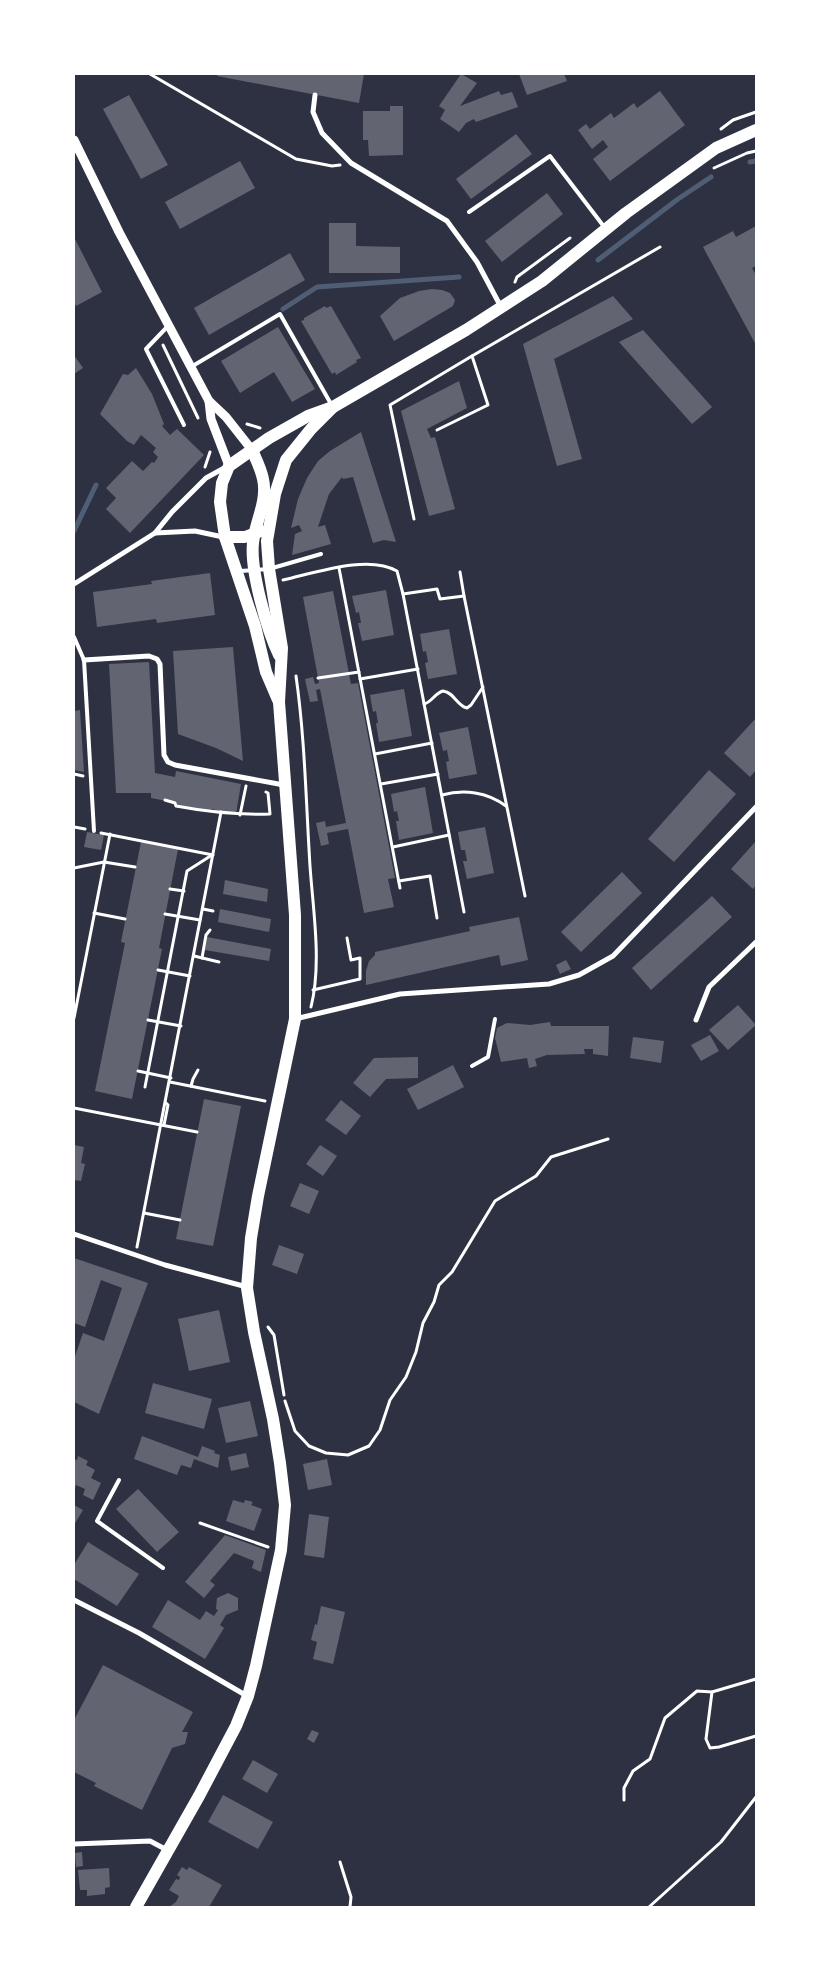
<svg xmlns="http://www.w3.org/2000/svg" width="830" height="1981" font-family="'Open Sans',sans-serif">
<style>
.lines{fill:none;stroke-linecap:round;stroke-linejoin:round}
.stream{stroke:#4f5d75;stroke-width:5}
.building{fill:#626471}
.path{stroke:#fff;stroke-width:3}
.service{stroke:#fff;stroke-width:4}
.minor{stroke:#fff;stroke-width:5}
.tertiary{stroke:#fff;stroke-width:9}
.primary{stroke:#fff;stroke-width:12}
</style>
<rect width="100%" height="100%" fill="#2d3142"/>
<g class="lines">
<g class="stream">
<path d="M750,162L756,161"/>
<path d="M598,260L678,199L711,177"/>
<path d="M283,309L317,287L459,277"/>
<path d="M74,531L96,485"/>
</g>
</g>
<g class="building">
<path d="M218,74H364L359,103L217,76Z"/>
<path d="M461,74L477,83L460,106L499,91L501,95L512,92L518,107L476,122L474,119L466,123L459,132L440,119L445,110L439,106Z"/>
<path d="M519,74H564L567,81L527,95Z"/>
<path d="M660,91L685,125L610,181L593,159L608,147L603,140L592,149L578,130L586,124L590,129L611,113L614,118L634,103L637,108Z"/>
<path d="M129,95L168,165L141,179L103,109Z"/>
<path d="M390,106H403V155L369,156L368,140H363V111H390Z"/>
<path d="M516,134L532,154L471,199L456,179Z"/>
<path d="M240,161L255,188L180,229L165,202Z"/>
<path d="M547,193L563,214L502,262L485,241Z"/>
<path d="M329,223H356V246L400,247V273H329Z"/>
<path d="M756,226V266L752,268L756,275V345L703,247L733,231L736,237Z"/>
<path d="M74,237L102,292L76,306L74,302Z"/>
<path d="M290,253L305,280L209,335L194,308Z"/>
<path d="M432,289L442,290L450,293L455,300L453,306L394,341L380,316L400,298L419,291Z"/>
<path d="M613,296L633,319L554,359L582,459L557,466L523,344Z"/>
<path d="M325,306L326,308L331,306L361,358L356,360L357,362L336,375L335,372L332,374L301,321L304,320V318Z"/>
<path d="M278,327L315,389L292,402L274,372L240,393L221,361Z"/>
<path d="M643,330L712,407L692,424L619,342Z"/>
<path d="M74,355L83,368L74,374Z"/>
<path d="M136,368L152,394L164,424L162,426L170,435L177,429L204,455L130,533L106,509L116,498L106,488L132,461L143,471L152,462L154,463L158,457L153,452L156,448L141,435L134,445L127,441L100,414L123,374L128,375Z"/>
<path d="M459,381L467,408L427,429L431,438L435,437L455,509L429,516L401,411Z"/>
<path d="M361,432L396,542L384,540L373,543L353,477L343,479L342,477L329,494L318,527L325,525L331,544L292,555L295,534L302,531L299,525L291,528L298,499L307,478L318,461L330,451Z"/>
<path d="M210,573L215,615L157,623L156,619L97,627L93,592L152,584L151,581Z"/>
<path d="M386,590L394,635L362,641L358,623H361L359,612L356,613L352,596Z"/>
<path d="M333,591L351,684L358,683L395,878L388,879L394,907L364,913L348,829L327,833L329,844L321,846L316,823L325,821L326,827L346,823L320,689L316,690L318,701L310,702L305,679L313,677L315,684L319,683L303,597Z"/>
<path d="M449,629L457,674L428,679L425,663L428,662L426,651L423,652L420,634Z"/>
<path d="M233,647L237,693L243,761L216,748L178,734L173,651Z"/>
<path d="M149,662L155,773L175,777L176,771L241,784L236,814L211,809L210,812L176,806L177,803L151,798V793H116L109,664Z"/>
<path d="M404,689L412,736L379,742L376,723H378L376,711L373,712L370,695Z"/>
<path d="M80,710L84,772L74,770V711Z"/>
<path d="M756,718V770L750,777L724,753Z"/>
<path d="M468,727L477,774L449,779L446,762L449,761L447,750L443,751L439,733Z"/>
<path d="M709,770L736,794L674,862L648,839Z"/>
<path d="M425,787L433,833L399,840L396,821H399L397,811L394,812L391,794Z"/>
<path d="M485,827L494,873L467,879L463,861H467L465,850H461L458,832Z"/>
<path d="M87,832L104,835L101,850L84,847Z"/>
<path d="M756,841V885L753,889L731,869Z"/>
<path d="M141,842L178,849L159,948L162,949L132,1099L95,1091L125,943L121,942Z"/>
<path d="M622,872L642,893L581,952L561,932Z"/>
<path d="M225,880L268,889L267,902L223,894Z"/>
<path d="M712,896L732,917L651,990L632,968Z"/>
<path d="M220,909L271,919L269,932L218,922Z"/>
<path d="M519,917L528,960L501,966L499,955L366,985V971L369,961L375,955V952L470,931L469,927Z"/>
<path d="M207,937L271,949L269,961L205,950Z"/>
<path d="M566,960L571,969L560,974L556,965Z"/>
<path d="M738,1005L756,1025L728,1050L709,1030Z"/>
<path d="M550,1022L551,1026H609L608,1056L593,1054V1049H584L585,1054L547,1055L535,1059L537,1066L529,1068L527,1058L501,1062L495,1038L497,1028L507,1023L530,1025Z"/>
<path d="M710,1035L719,1051L701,1061L691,1045Z"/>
<path d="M633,1037L664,1041L661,1063L630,1058Z"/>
<path d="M418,1057V1078L386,1079L370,1097L353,1083L374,1058Z"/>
<path d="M453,1065L464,1087L418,1110L407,1089Z"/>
<path d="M204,1099L241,1106L213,1246L176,1239Z"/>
<path d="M341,1100L361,1116L346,1135L325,1120Z"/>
<path d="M74,1145L84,1147L81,1163L85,1164L81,1181L74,1180Z"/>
<path d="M320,1145L337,1156L323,1176L306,1164Z"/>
<path d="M300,1183L319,1191L309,1214L290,1206Z"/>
<path d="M279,1245L304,1254L297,1274L272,1265Z"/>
<path d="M74,1258L148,1283L99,1414L74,1402V1359L83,1333L104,1341L122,1288L101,1280L85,1327L74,1323Z"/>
<path d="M219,1310L230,1362L189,1371L178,1319Z"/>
<path d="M153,1383L212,1399L204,1429L145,1413Z"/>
<path d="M250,1401L258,1436L226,1443L218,1408Z"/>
<path d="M142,1436L198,1457L202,1446L215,1451L214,1453L220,1455L218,1468L194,1459L191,1468L181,1465L177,1475L134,1459Z"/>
<path d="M246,1453L249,1467L231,1471L228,1457Z"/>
<path d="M78,1456L88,1461L86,1465L95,1470L91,1478L101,1483L93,1500L83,1495L85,1489L76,1485L74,1490V1459L77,1460Z"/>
<path d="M327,1459L332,1485L308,1490L303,1464Z"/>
<path d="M138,1489L179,1532L157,1552L116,1509Z"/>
<path d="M233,1500L244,1503L245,1500L253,1502L251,1505L262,1509L254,1531L226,1521Z"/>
<path d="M74,1505L83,1510L74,1525Z"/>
<path d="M309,1514L329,1517L324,1558L304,1555Z"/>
<path d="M225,1535L266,1550L261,1572L252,1568L254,1561L234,1553L210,1581L215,1585L204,1598L185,1582Z"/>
<path d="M88,1542L139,1574L117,1606L74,1579V1565Z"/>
<path d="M228,1593L238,1598V1610L226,1615L220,1625L224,1628L205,1659L152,1627L168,1600L200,1620L206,1611L214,1616L218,1610L216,1609L217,1598Z"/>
<path d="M321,1606L345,1612L333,1664L313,1659L317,1642L311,1640L315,1624L317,1625Z"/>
<path d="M103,1665L193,1712L182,1732H188L185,1744L172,1748L142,1810L94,1786L96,1783L74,1772V1720Z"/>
<path d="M312,1730L319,1733L314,1743L307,1739Z"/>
<path d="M253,1760L278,1774L267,1793L242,1779Z"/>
<path d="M223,1795L273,1822L258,1849L208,1822Z"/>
<path d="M82,1852L83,1866L76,1867L75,1853Z"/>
<path d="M182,1867L187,1870L189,1867L222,1885L209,1907H169L176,1902L179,1896L169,1890L176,1879L179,1880L180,1877L177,1875Z"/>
<path d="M109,1868L110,1887L105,1888V1894L87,1896V1890H80L78,1870Z"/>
</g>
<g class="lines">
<g class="path">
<path d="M150,74L296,159L332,166L340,165"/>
<path d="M721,129L733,120L756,112"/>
<path d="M714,168L747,153L756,151"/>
<path d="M515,282L517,277L570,238"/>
<path d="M163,345L198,418"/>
<path d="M247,424L260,428"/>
<path d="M437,430L488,405L472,356"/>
<path d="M205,467L210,452"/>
<path d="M414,519L390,405L472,356L660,247"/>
<path d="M339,568L400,888"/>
<path d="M460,572L464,596"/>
<path d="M283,580C315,573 368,554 397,571L403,594L464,912"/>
<path d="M403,594L437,589L440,599L464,596L525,896"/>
<path d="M296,676C305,739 306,803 310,866C313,910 322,963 311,1007"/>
<path d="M318,678L359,672"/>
<path d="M360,679L418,669"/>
<path d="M424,704C432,702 435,693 443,691C455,693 456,705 467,708L471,705L483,687"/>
<path d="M375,754L432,743"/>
<path d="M74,774L83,776"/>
<path d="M381,784L438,774"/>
<path d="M442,795C464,789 487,792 506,806"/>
<path d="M165,800L175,803L176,806C208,812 238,815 270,814L268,793L266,792"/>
<path d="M240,815L246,786"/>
<path d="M74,827L85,829"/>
<path d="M101,833L213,855"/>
<path d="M393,847L449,835"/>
<path d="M104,862L135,867"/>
<path d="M74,868L104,862"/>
<path d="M399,881L430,876L437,918"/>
<path d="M170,889L184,891"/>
<path d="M203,909L213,911"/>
<path d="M94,913L125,919"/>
<path d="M165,914L200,920"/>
<path d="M194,956L219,962"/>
<path d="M202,958L206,935L210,930"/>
<path d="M158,970L190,976"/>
<path d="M313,990L360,979V958L351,960L347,938"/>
<path d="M74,1018L110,834"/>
<path d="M148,1020L181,1026"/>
<path d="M138,1071L171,1078"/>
<path d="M170,1082L265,1101"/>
<path d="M191,1086L193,1079L198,1070"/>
<path d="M145,1087L187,871L212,855"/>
<path d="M74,1108L197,1132"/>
<path d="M164,1125L168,1105L166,1103"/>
<path d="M144,1213L180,1220"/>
<path d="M137,1247L221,812"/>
<path d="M268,1327L274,1335L284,1395"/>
<path d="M285,1401L295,1431L309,1446L326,1453L348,1455L369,1446L380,1430L390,1400L406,1377L416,1352L423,1323L434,1302L439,1285L452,1272L495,1201L536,1176L551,1157L608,1139"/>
<path d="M200,1523L268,1547"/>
<path d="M712,1692L706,1739L710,1748L719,1747L756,1736"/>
<path d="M624,1800V1788L633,1771L650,1759L665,1718L697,1691L712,1692L756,1679"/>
<path d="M340,1862L351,1897L350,1907"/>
<path d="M649,1907L721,1842L756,1797"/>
</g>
<g class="service">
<path d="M469,212L550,156L605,228"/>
<path d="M168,326L146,349L184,425"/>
<path d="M191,367L280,314L331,404"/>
<path d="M240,571L269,569L321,554"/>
<path d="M74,637L84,660L94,831"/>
<path d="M472,1066L488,1057L495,1019"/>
<path d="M119,1480L97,1521L163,1568"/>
</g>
<g class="minor">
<path d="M315,95L313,112L322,133L351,163L447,221L477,262L501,307"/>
<path d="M155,533L195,531L223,537"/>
<path d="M74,584L155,533L172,512L206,478L226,467"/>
<path d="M84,660L149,656L157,659L160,664L164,755L168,762L175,765L284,785"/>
<path d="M295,1019L400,994L549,984L579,975L613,956L756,807"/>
<path d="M696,1020L709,987L756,942"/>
<path d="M74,1234L165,1265L247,1287"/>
<path d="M74,1600L139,1633L247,1696"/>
<path d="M74,1844L150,1841L167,1850"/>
</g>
<g class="tertiary">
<path d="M74,140L119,232L209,401L226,417L252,450"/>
<path d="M209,401L211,419L229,466"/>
</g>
<g class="primary">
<path d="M252,450C256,459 261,469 263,479C268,501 255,522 253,543C250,570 267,630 279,655"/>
<path d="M225,537H245L261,531"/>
<path d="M278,700L266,672L255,626L225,537L220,502L222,483L229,466L269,438L308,416L333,407L466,330L542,281L626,213L716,148L756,130"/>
<path d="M136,1907L199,1796L236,1726L248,1696L256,1666L281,1550L285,1505L280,1463L273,1419L254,1332L247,1288L251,1238L258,1196L295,1019V915L279,702L282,648L269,569L267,541L275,494L286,460L311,429L333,407"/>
</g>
</g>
<rect width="830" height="1981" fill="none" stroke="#ffffff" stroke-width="150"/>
</svg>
